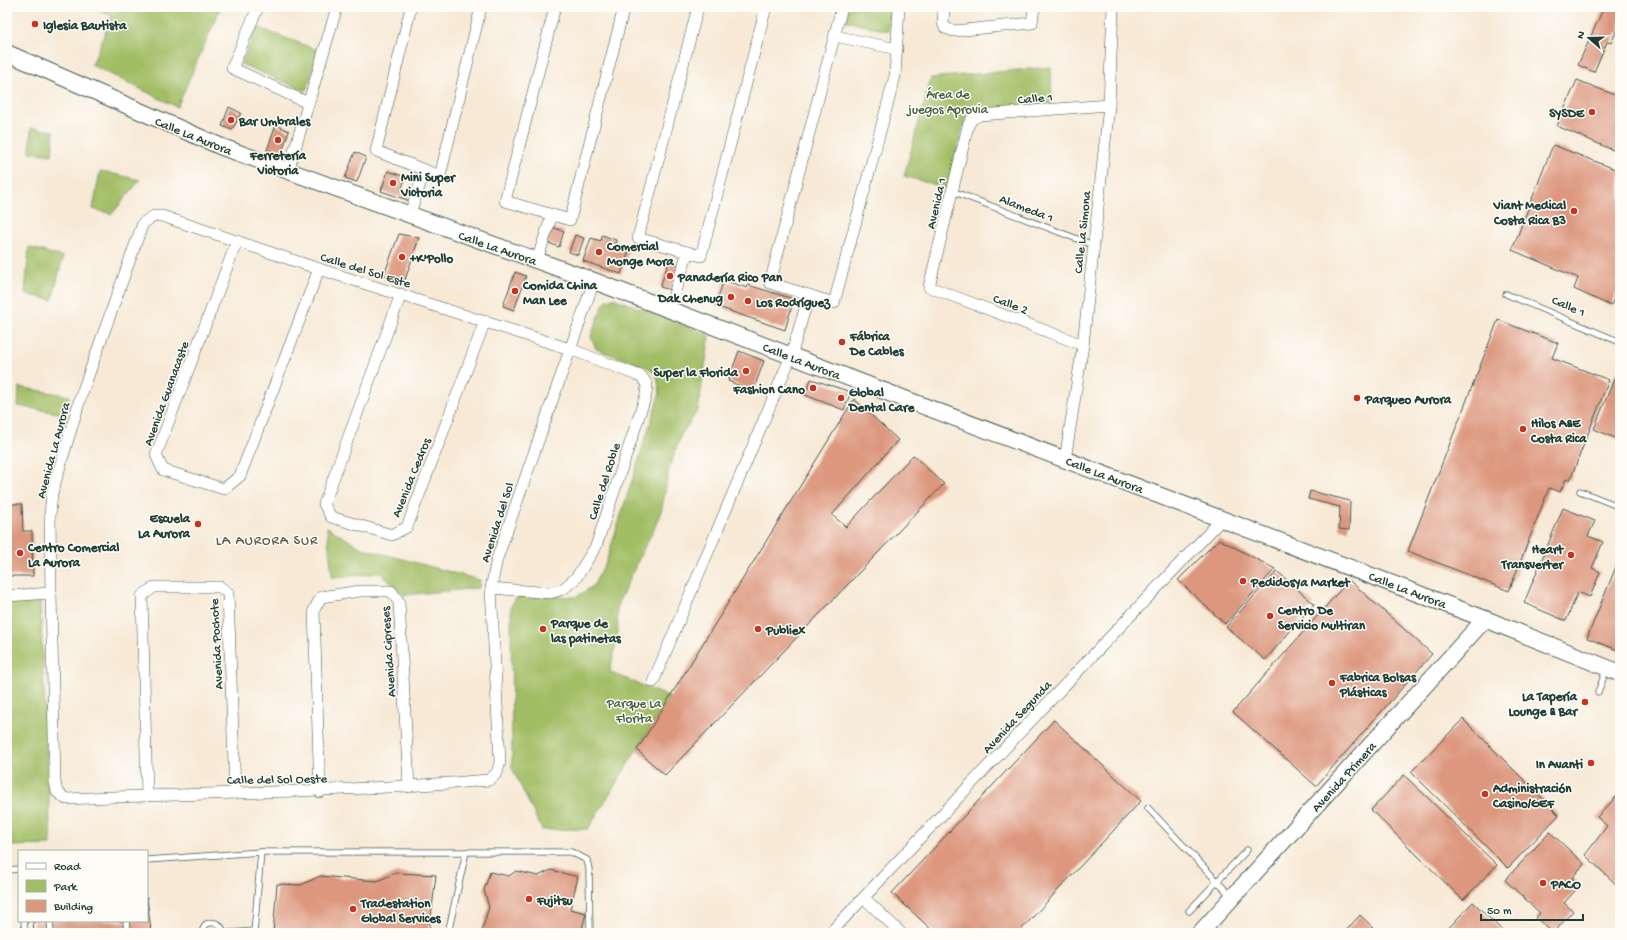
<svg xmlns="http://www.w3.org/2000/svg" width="1627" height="940" font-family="'Gochi Hand',sans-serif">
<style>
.green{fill:#a2be65;stroke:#607e4c}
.building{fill:#dd977e}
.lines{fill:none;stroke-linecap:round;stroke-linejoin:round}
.lane-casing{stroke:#3f574c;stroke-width:7}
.street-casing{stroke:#3f574c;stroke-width:12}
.secondary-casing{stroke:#3f574c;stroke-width:18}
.lane{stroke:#fff;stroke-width:5.5}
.street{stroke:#fff;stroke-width:11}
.secondary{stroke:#fff;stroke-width:16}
.poi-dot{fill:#c8321e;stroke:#fdfcf7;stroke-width:1.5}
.labels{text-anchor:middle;stroke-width:3;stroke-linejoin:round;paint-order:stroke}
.poi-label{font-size:13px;font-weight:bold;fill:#1f3d34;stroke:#fdfcf7;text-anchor:start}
.park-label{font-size:13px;fill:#405d40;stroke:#fdfcf7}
.street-label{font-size:13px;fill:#1f3d34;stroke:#fdfcf7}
.neighbourhood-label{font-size:14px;letter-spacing:1px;fill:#625c4e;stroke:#fdfcf7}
</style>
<rect width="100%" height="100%" fill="#fdfcf7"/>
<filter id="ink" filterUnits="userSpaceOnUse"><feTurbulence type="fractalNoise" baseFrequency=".025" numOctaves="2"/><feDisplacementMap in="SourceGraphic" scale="8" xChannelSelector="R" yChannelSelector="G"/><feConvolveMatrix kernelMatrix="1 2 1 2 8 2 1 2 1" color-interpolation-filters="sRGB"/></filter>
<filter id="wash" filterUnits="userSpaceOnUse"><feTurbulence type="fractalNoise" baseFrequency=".012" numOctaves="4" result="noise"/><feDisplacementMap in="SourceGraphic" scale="16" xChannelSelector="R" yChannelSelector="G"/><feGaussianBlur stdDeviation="0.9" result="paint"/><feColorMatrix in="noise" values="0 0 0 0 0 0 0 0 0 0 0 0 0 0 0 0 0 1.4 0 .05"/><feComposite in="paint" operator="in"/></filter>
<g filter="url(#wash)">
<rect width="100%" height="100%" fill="#f7e9d6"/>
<g class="green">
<path d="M91,7H221L177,107L92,65L112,16Z"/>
<path d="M849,7H891L888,31L846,21Z"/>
<path d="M257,27L320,51L306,91L241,64Z"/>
<path d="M1051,67L1052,103L981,110L970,111L966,115L947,188L904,176L931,78Z"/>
<path d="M31,128L54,131L52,155L30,152Z"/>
<path d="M100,171L140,180L112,214L93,209Z"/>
<path d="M29,247L63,257L52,300L25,294Z"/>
<path d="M613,298L710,335L698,410L681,435L669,469L662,508L655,527L644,548L617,606L618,632L610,672L669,697L588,829L542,830L512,768L511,607L514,600L522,596L576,597L593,586L606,562L660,393L657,376L649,368L596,349L591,336L603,305L607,300Z"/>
<path d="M19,387L70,396L64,414L18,406Z"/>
<path d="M327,527L362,548L480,580L479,588L404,595L380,573L332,578Z"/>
<path d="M40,601L51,845L7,846V603Z"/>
</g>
<g id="blocks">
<g class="building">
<path d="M1604,7H1620V34L1616,32L1611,43L1607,42L1594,72L1578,65Z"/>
<path d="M1577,80L1620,97V153L1557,126Z"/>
<path d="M229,107L241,113L232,130L222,126Z"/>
<path d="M276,125L289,131L281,155L267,150Z"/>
<path d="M1553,145L1620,171V285L1611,306L1574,289L1578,278L1512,250Z"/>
<path d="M355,152L366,157L357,182L345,178Z"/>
<path d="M388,171L406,177L401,190L413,194L410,201L381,191Z"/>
<path d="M550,227L564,231L559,247L546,242Z"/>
<path d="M399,234L419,238L405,280L384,275Z"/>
<path d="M575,235L584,238L578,255L569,252Z"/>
<path d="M602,235L616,240L615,244L630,248L621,274L583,261L591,238L601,241Z"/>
<path d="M669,261L680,265L671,290L660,287Z"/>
<path d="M515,272L526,276L514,310L503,306Z"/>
<path d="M724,280L747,288L748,285L794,299L785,330L715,306Z"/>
<path d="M1498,320L1558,343L1552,358L1609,380L1570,480L1566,479L1560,492L1549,488L1509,591L1408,551Z"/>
<path d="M739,351L764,361L753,391L728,381Z"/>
<path d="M1616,374L1620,375V440L1594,429Z"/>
<path d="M811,379L851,392L844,410L805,395Z"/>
<path d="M854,399L898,440L832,515L846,527L913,455L944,484L665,775L637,750Z"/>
<path d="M1310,491L1350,501L1349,530L1339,529L1340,507L1308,499Z"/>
<path d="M7,504H22L23,531H32L33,576H7Z"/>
<path d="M1563,508L1595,521L1588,536L1603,542L1592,568L1600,572L1590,597L1578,592L1566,621L1524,603Z"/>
<path d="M1219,539L1275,569L1225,624L1178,580Z"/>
<path d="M1620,557V651L1587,638Z"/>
<path d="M1277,571L1314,604L1265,660L1226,627Z"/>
<path d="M1349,580L1432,654L1316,786L1233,712Z"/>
<path d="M1463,719L1559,815L1508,868L1411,772Z"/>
<path d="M1054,720L1141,801L1018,933H935L892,893Z"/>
<path d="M1404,775L1497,865L1463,900L1371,810Z"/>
<path d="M1620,793V888L1585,855L1607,826L1597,817Z"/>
<path d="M1550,832L1584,864L1572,878L1580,885L1564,903L1573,911L1553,933L1536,918L1540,913L1505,880Z"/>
<path d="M551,870L578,877L570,909L586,913L581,933H481L489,907L484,890L490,872L509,876L516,871L538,876Z"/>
<path d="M396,873L436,875L429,933H273L277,884L301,885L320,876L377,881Z"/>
<path d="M147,897L151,932L174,930L175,933H34L33,921H147Z"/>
<path d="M1473,902L1505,933H1444Z"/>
<path d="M1360,915L1379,933H1344Z"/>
</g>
</g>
</g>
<g filter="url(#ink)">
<use href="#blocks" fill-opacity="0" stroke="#3f574c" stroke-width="1"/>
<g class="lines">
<g class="lane-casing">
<g id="lane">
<path d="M952,191L1093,245"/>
<path d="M1506,294L1620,342"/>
<path d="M1580,491L1620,507"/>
<path d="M1598,692L1607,668"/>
<path d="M1148,808L1231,896"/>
<path d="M147,860L261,852H571L587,860L589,869L590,933"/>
<path d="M7,870L19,869"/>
<path d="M1189,911L1247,850"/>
<path d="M24,921L25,933"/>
<path d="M50,921L51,933"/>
<path d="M126,921L127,933"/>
<path d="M7,927L8,933"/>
<path d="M201,933L206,924C215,921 221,923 224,933"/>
<path d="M229,933L254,931"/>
<path d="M254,933L261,852"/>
<path d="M448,933L466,852"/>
</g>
</g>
<g class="street-casing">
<g id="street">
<path d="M258,7L232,68L308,103"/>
<path d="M411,7L376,151L440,176L481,7"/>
<path d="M555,7L505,201L570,220L624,7"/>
<path d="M698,7L638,238L701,256L766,7"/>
<path d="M842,7L770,283L834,303L895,76L899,7"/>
<path d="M944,7L943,23L945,28L954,31L1032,23L1034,7"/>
<path d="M835,36L897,49"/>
<path d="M288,172L337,7"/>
<path d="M409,216L425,170"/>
<path d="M237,241L156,455L163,470L224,489L240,476L319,269"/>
<path d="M537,260L552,215"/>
<path d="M401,294L324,504L331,517L392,535L407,527L485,321"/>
<path d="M669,309L688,252"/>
<path d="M1083,345L929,287L968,126L972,119L980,115L1109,105"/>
<path d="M1065,460L1083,345L1109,105L1113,7"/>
<path d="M491,588L550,593L563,589L576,578L596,546L646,395L647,385L642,377L570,349L319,269L162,216H154L143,223L81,396L52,493L50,515L51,593L55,782L57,792L66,799C207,793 348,792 489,780L497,773L500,762L491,588L497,559L594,281"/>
<path d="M7,596L51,593"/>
<path d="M653,682L791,356L809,295"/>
<path d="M320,792L314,610L321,597L360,591H391L399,602L409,787"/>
<path d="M147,796L142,596L154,587H220L228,593L235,793"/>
<path d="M864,898L901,933"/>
<path d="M830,933L1222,519"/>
</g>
</g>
<g class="secondary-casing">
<g id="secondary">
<path d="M7,53L222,147L594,281L1485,619L1620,673"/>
<path d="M1200,933L1485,619"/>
</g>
</g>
<use href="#lane" class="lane"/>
<use href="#street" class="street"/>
<use href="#secondary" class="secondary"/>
</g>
</g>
<g class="poi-dot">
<circle cx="35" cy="24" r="4"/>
<circle cx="1592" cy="112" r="4"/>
<circle cx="231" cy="120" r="4"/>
<circle cx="278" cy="140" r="4"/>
<circle cx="393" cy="183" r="4"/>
<circle cx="1574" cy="211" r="4"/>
<circle cx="599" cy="252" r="4"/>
<circle cx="402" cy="257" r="4"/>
<circle cx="670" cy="276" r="4"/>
<circle cx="515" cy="291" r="4"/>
<circle cx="731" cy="297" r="4"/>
<circle cx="748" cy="301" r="4"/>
<circle cx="842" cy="342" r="4"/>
<circle cx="746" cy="371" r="4"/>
<circle cx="813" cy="388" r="4"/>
<circle cx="841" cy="398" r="4"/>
<circle cx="1357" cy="398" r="4"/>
<circle cx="1523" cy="429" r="4"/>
<circle cx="198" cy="524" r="4"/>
<circle cx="20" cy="553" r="4"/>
<circle cx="1571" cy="555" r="4"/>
<circle cx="1243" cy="581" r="4"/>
<circle cx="1270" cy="616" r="4"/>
<circle cx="543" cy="629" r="4"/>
<circle cx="758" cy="629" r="4"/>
<circle cx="1332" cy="683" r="4"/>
<circle cx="1585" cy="702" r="4"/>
<circle cx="1591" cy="763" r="4"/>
<circle cx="1485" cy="794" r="4"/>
<circle cx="1543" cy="883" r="4"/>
<circle cx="529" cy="899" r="4"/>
<circle cx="353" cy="909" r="4"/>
</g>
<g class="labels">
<g class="poi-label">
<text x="43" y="29">Iglesia Bautista</text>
<text x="1584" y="117" text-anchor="end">SYSDE</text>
<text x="239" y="125">Bar Umbrales</text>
<text x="278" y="159" text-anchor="middle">Ferretería<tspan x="278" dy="15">Victoria</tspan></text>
<text x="401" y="181">Mini Super<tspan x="401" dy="15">Victoria</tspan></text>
<text x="1566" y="209" text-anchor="end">Viant Medical<tspan x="1566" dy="15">Costa Rica B3</tspan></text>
<text x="607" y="250">Comercial<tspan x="607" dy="15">Monge Mora</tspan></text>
<text x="410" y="262">+K'Pollo</text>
<text x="678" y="281">Panadería Rico Pan</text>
<text x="523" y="289">Comida China<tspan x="523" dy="15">Man Lee</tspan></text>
<text x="723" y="302" text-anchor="end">Dak Chenug</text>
<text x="756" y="306">Los Rodríguez</text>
<text x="850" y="340">Fábrica<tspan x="850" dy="15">De Cables</tspan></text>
<text x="738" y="376" text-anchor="end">Super la Florida</text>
<text x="805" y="393" text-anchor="end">Fashion Cano</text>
<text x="849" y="396">Global<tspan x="849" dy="15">Dental Care</tspan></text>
<text x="1365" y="403">Parqueo Aurora</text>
<text x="1531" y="427">Hilos A&amp;E<tspan x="1531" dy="15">Costa Rica</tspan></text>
<text x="190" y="522" text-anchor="end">Escuela<tspan x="190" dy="15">La Aurora</tspan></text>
<text x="28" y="551">Centro Comercial<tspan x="28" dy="15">La Aurora</tspan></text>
<text x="1563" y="553" text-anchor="end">Heart<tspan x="1563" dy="15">Transverter</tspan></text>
<text x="1251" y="586">PedidosYa Market</text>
<text x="1278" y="614">Centro De<tspan x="1278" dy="15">Servicio Multiran</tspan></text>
<text x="551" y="627">Parque de<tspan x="551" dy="15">las patinetas</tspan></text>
<text x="766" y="634">Publiex</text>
<text x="1340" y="681">Fabrica Bolsas<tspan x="1340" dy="15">Plásticas</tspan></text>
<text x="1577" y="700" text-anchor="end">La Tapería<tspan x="1577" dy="15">Lounge &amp; Bar</tspan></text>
<text x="1583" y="768" text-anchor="end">In Avanti</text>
<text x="1493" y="792">Administración<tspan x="1493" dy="15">Casino/GEF</tspan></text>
<text x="1551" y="888">PACO</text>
<text x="537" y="904">Fujitsu</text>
<text x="361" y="907">Tradestation<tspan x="361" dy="15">Global Services</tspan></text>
</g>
<g class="park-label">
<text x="948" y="98">Área de<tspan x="948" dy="15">juegos Aprovia</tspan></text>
<text x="634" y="707">Parque La<tspan x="634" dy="15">Florita</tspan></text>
</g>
<g class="street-label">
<text transform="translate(1035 97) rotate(-5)" y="5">Calle 1</text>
<text transform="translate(194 135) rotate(22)" y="5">Calle La Aurora</text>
<text transform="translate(935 203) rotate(-77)" y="5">Avenida 1</text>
<text transform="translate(1027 207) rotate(21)" y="5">Alameda 1</text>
<text transform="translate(1081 232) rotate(-84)" y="5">Calle La Simona</text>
<text transform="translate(498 247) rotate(19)" y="5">Calle La Aurora</text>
<text transform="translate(366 269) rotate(17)" y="5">Calle del Sol Este</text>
<text transform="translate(1011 303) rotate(21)" y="5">Calle 2</text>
<text transform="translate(1569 305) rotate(23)" y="5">Calle 1</text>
<text transform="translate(802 360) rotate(21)" y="5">Calle La Aurora</text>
<text transform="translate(165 393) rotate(-70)" y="5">Avenida Guanacaste</text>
<text transform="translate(52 450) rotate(-75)" y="5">Avenida La Aurora</text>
<text transform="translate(1105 474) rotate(21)" y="5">Calle La Aurora</text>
<text transform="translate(410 477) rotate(-68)" y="5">Avenida Cedros</text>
<text transform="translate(603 481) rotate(-72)" y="5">Calle del Roble</text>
<text transform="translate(496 522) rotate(-72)" y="5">Avenida del Sol</text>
<text transform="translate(1408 589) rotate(21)" y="5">Calle La Aurora</text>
<text transform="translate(215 644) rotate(-93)" y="5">Avenida Pochote</text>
<text transform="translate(387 652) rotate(-94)" y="5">Avenida Cipreses</text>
<text transform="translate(1016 716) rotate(-47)" y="5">Avenida Segunda</text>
<text transform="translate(1343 776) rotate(-48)" y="5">Avenida Primera</text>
<text transform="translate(277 778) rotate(-1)" y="5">Calle del Sol Oeste</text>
</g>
<g class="neighbourhood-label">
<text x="267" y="544">LA AURORA SUR</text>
</g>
</g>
<rect width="1627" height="940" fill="none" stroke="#fdfcf7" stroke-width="24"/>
<rect x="18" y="850" width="130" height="72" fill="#fdfcf7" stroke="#a4b0a9"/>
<rect x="26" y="863" width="20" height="6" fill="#ffffff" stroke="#a4b0a9"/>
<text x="54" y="870" font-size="12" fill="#1f3d34">Road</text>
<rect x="26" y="880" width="20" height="12" fill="#a2be65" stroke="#a4b0a9"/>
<text x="54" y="890" font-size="12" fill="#1f3d34">Park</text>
<rect x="26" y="900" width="20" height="12" fill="#dd977e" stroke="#a4b0a9"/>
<text x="54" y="910" font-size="12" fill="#1f3d34">Building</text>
<g transform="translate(1589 38) rotate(290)" stroke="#fdfcf7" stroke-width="3" paint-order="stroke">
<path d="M0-3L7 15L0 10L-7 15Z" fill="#1f3d34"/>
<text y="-6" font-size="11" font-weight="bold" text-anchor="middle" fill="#1f3d34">N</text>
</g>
<path d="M1481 914v6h102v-6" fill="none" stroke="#1f3d34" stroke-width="2"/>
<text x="1487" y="914" font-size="12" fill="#1f3d34" stroke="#fdfcf7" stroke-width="3" paint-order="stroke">50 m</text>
</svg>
